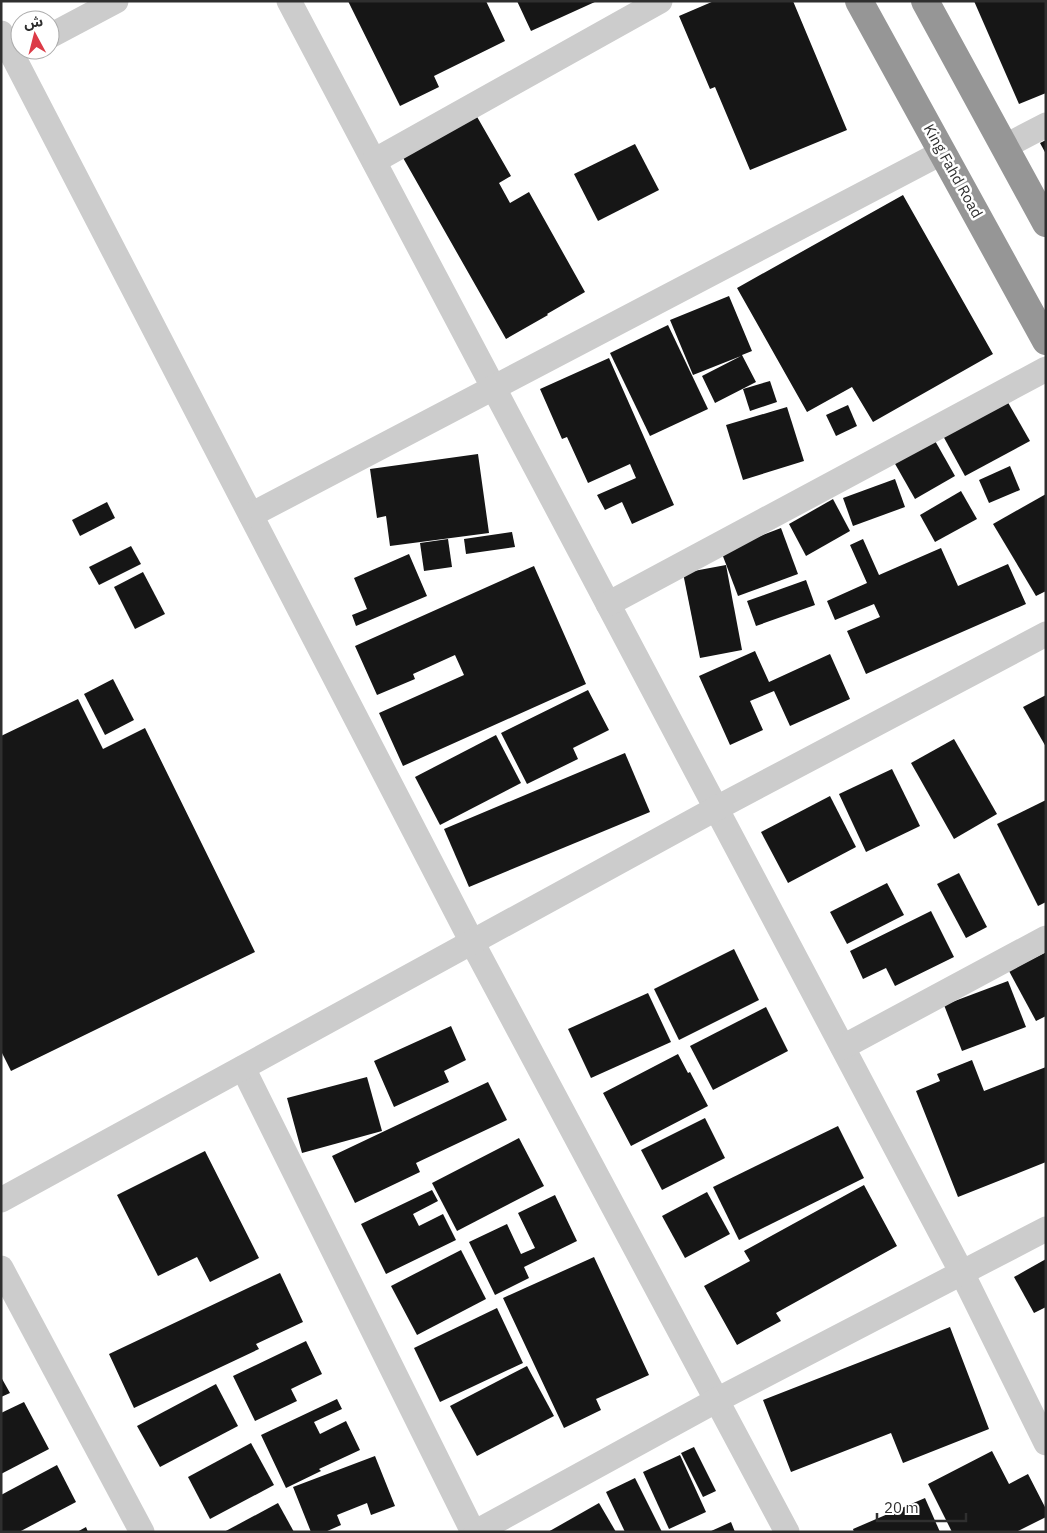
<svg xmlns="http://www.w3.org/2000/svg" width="1047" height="1533" font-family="'IBM Plex Sans','Noto Sans Arabic',sans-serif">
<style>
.building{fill:#161616}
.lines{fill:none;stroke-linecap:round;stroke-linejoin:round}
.street{stroke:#ccc;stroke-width:25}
.highway{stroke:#969696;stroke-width:28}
.labels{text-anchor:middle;stroke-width:5;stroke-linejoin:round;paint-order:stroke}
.street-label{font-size:15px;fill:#2f2f2f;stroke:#fff}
</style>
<rect width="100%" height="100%" fill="#fff"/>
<g class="building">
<path d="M348,1H486L505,41L434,76L439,87L400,106Z"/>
<path d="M517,1H597L531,31Z"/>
<path d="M714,1H793L847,130L750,170L715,87L710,89L679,16Z"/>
<path d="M974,1H1046V93L1019,104Z"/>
<path d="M476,115L511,176L499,183L510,203L529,192L585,292L547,314L548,315L506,339L402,156Z"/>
<path d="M1046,140V154L1040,143Z"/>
<path d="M635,144L659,190L598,221L574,174Z"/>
<path d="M903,195L993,354L873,422L852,387L807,412L737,288Z"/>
<path d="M729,296L752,351L742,355L756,382L715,403L702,376L741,356L693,375L670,320Z"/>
<path d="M668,325L708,409L650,436L610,353Z"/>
<path d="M609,358L674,505L632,524L622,502L605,510L597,495L636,478L630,464L588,483L567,437L562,439L540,389Z"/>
<path d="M770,381L777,402L750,411L743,389Z"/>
<path d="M1006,399L1030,441L965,476L942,434Z"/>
<path d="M848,405L857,426L836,436L826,415Z"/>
<path d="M787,407L804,461L743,480L726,425Z"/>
<path d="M934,439L955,476L915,499L894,462Z"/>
<path d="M478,454L489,533L390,546L386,516L377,518L370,469Z"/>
<path d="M1010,466L1020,490L989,503L979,480Z"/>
<path d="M895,479L905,507L853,526L843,498Z"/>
<path d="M961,491L977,519L935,542L920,515Z"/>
<path d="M1046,494V591L1036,596L993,524Z"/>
<path d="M833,499L850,531L806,556L789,524Z"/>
<path d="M107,502L115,518L80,536L72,520Z"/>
<path d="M781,528L798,574L738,596L721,551Z"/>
<path d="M512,532L515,547L466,554L464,539Z"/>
<path d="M448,539L452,567L424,571L420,543Z"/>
<path d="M863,539L879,575L941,548L958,586L1008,564L1026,604L866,674L847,631L880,617L874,604L835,620L827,601L867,583L850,545Z"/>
<path d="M131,546L141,564L99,585L89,567Z"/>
<path d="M409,554L427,596L356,626L352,615L367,609L354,578Z"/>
<path d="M726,565L742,650L700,658L683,573Z"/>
<path d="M534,566L586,684L403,766L379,713L464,675L455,655L413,674L415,679L377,695L355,646Z"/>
<path d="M143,572L165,614L135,629L114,587Z"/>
<path d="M806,580L815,605L756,626L747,601Z"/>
<path d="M755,651L769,682L830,654L850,699L790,726L774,691L750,701L763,730L730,745L699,676Z"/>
<path d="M113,679L134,720L105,735L84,694Z"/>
<path d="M588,690L609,730L573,748L578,759L527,784L501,733Z"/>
<path d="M1046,695V747L1023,707Z"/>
<path d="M78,699L103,749L145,728L255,952L11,1071L1,1051V736Z"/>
<path d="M496,735L521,783L440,825L415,777Z"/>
<path d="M954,739L997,814L954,839L911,763Z"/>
<path d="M625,753L650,812L469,887L444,829Z"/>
<path d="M892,769L920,826L866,852L839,794Z"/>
<path d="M830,796L856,847L788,883L761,832Z"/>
<path d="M1046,800V902L1038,906L997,824Z"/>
<path d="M959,873L987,927L966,938L937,884Z"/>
<path d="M887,883L904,915L847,944L830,912Z"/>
<path d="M931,911L954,957L895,986L886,968L863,979L850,951Z"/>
<path d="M734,949L759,1000L679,1040L654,989Z"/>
<path d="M1046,952V1016L1036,1021L1009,971Z"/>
<path d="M1008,981L1026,1027L962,1051L944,1005Z"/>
<path d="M648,993L671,1042L591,1078L568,1029Z"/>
<path d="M766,1007L788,1051L713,1090L690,1046Z"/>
<path d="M451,1026L466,1060L444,1071L449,1082L394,1107L374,1061Z"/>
<path d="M678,1054L688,1073L690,1072L708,1106L631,1146L603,1093Z"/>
<path d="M972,1060L984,1091L1046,1067V1162L958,1197L916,1091L940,1081L937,1074Z"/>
<path d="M367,1077L382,1131L302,1153L287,1098Z"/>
<path d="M488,1082L507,1120L416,1163L420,1172L355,1203L332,1156Z"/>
<path d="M705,1118L725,1158L662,1190L641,1150Z"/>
<path d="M838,1126L864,1178L739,1240L713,1187Z"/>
<path d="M519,1138L544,1186L457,1231L432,1183Z"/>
<path d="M205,1151L259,1258L210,1282L197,1257L158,1276L117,1195Z"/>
<path d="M864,1185L897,1246L776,1313L781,1321L737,1345L704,1286L750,1261L744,1251Z"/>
<path d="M432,1190L438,1201L413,1214L419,1226L443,1214L456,1240L386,1274L361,1224Z"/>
<path d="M707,1192L730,1234L685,1258L662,1216Z"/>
<path d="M555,1195L577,1241L524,1267L529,1278L495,1295L469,1242L507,1224L521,1254L535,1248L518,1213Z"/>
<path d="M461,1250L486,1299L417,1335L391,1286Z"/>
<path d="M594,1257L649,1375L596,1399L601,1410L564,1428L503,1298Z"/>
<path d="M1046,1259V1307L1034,1313L1014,1277Z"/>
<path d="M280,1273L303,1322L256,1344L259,1349L134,1408L109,1354Z"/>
<path d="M497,1308L523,1363L440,1402L414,1348Z"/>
<path d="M950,1327L989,1429L903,1463L891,1433L791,1472L763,1400Z"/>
<path d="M306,1341L322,1374L291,1389L297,1401L255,1421L233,1376Z"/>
<path d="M527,1366L554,1416L477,1456L450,1406Z"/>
<path d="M1,1377L10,1393L1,1397Z"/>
<path d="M216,1384L238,1426L160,1467L137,1426Z"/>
<path d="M337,1399L342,1409L314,1422L320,1434L346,1421L360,1450L319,1469L321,1471L286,1488L261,1435Z"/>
<path d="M24,1402L49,1449L1,1474V1413Z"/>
<path d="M251,1443L274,1485L210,1519L188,1477Z"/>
<path d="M694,1447L716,1491L703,1497L681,1453Z"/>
<path d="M992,1451L1009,1484L1028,1474L1046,1509V1517L1016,1532H952L928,1484Z"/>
<path d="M680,1455L706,1512L669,1529L643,1472Z"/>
<path d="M375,1456L395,1506L371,1515L367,1503L337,1515L341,1525L325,1532H311L293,1487Z"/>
<path d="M57,1465L76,1502L19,1532H1V1495Z"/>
<path d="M635,1478L662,1532H625L606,1492Z"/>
<path d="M925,1498L940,1532H854L853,1529Z"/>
<path d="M278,1503L294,1532H224Z"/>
<path d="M599,1503L616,1532H548Z"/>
<path d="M731,1522L735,1532H709Z"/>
<path d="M86,1527L88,1532H77Z"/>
</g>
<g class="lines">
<g class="street">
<path d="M289,1L962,1273L1046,1443"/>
<path d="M1,33L472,942L787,1532"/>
<path d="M50,36L116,1"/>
<path d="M1004,147L1046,125"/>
<path d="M374,161L660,1"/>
<path d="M251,515L943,152"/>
<path d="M608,604L1046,369"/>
<path d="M843,1047L1046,938"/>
<path d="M243,1068L473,1532"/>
<path d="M1,1200L717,808L1046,634"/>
<path d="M1,1268L142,1532"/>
<path d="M476,1532L717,1400L1046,1229"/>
</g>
<g class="highway">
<path d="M859,1L1046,341"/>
<path d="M925,1L1046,223"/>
</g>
</g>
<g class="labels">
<g class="street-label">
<text transform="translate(953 171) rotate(61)" y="5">King Fahd Road</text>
</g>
</g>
<rect width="1047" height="1533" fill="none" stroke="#2f2f2f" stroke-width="5"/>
<g transform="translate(35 35) rotate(353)"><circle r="24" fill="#ffffff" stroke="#acacac"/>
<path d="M0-4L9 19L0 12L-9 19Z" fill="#dc3b47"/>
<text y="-8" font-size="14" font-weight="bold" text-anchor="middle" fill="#2f2f2f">ش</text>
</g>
<path d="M877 1513v8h89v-8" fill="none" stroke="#2f2f2f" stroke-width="2.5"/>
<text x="884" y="1513" font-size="15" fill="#2f2f2f" stroke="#ffffff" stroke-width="4" paint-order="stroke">20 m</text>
</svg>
